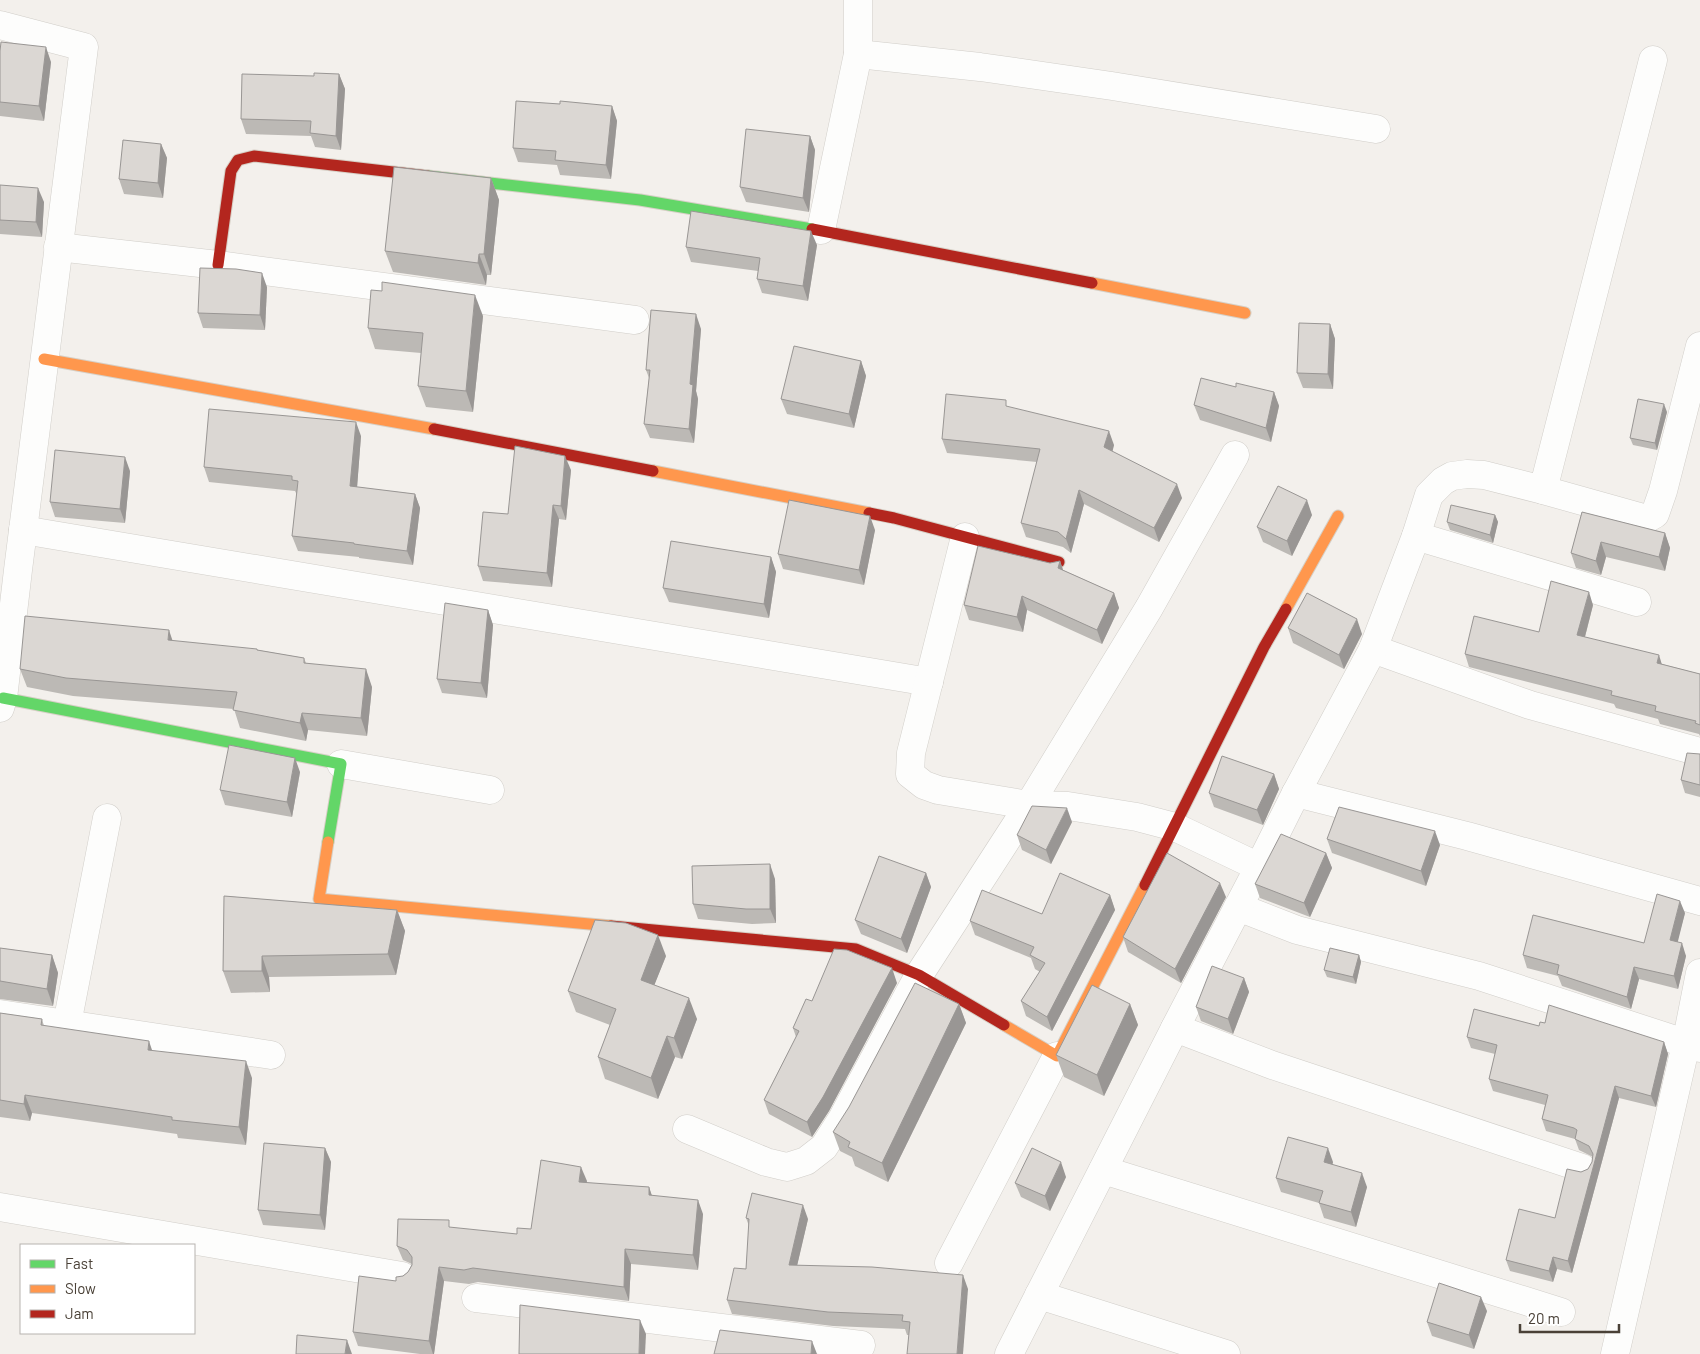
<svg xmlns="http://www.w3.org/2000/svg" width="1700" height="1354" font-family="Barlow,sans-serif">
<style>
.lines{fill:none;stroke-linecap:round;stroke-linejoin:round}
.street-casing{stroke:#d1cec9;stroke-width:29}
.fast-casing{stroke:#d6cfc5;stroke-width:13}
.slow-casing{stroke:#d6cfc5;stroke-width:13}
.jam-casing{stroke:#d6cfc5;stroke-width:13}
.street{stroke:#fdfdfc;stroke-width:28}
.fast{stroke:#63d668;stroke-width:11}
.slow{stroke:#ff974d;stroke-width:11}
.jam{stroke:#b3261e;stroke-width:11}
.wall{fill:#bcb9b5}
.shaded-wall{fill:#999694}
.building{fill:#dbd7d3;stroke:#999694}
</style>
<rect width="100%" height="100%" fill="#f3f0ec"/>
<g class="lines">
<g class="street-casing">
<g id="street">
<path d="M0,25L84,47L18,570L3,698L0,708"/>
<path d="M858,54L980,67L1112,86L1376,129"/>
<path d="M821,230L858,54V0"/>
<path d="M58,247L218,265L635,320"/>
<path d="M1543,490L1643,518H1648L1655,514L1663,491L1700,346"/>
<path d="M23,530L929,682"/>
<path d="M1416,536L1637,602"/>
<path d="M965,537L911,753L910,774L924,785L938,790L1029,805L1068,806L1137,817L1175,827L1259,867"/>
<path d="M1373,649L1530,705L1700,752"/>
<path d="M341,764L490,790"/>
<path d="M1296,793L1467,836L1700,901"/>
<path d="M1238,907L1297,930L1479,976L1700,1048"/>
<path d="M0,1014L271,1055"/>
<path d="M67,1024L107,818"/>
<path d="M1175,1028L1272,1065L1582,1168"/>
<path d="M687,1129L766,1162L787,1167L806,1161L824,1147L842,1119L919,975L1029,805L1149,608L1235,455"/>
<path d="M1103,1170L1561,1312"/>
<path d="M0,1207L402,1276"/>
<path d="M949,1263L1057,1056"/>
<path d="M1039,1295L1226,1354"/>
<path d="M476,1298L861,1345L857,1354"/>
<path d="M1009,1354L1175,1028L1259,867L1296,793L1373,649L1416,536L1429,495L1443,481L1452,476L1467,474L1484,475L1543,490L1653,60"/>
<path d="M1615,1354L1686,1044L1700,973"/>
</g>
</g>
<g class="fast-casing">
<g id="fast">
<path d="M428,176L640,200L812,229"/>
<path d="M3,698L341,764L328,842"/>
</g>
</g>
<g class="slow-casing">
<g id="slow">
<path d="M1092,283L1245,313"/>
<path d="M44,359L434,429"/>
<path d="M653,471L869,513"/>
<path d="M1286,609L1338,516"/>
<path d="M328,842L319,899L611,926"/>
<path d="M1004,1025L1057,1056L1145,885"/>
</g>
</g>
<g class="jam-casing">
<g id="jam">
<path d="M812,229L1092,283"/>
<path d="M218,265L231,171L238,160L254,156L428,176"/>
<path d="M434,429L653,471"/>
<path d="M869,513L894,518L1059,562"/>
<path d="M1145,885L1264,647L1286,609"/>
<path d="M611,926L856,949L919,975L1004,1025"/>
</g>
</g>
<use href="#street" class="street"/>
<use href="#fast" class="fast"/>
<use href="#slow" class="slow"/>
<use href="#jam" class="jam"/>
</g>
<g class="wall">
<path d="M0,51L51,62L44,121L0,116Z"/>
<path d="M339,74L345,89L341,150L315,147L311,136L246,134L241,119L314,76Z"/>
<path d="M560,104L612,106L617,121L611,179L560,175L557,165L518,162L513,148Z"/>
<path d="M810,136L815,150L809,212L746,202L740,187Z"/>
<path d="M161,144L167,158L163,198L124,194L119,179Z"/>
<path d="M491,178L499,200L491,275H487L486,285L393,272L385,251Z"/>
<path d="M0,185L44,202L42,237L0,234Z"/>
<path d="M817,245L808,301L762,293L757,279L758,271L691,262L686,247Z"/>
<path d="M267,287L265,330L203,328L198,313Z"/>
<path d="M483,316L473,412L426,407L418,386L421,353L375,349L368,328Z"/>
<path d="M1330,324L1335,339L1333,389L1303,388L1297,373Z"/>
<path d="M701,329L696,391L698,399L694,443L650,438L644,424L649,378L646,370Z"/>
<path d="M861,361L866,376L854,428L787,414L781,399Z"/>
<path d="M1236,387L1274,392L1279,406L1271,442L1200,420L1194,405Z"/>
<path d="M1009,407L1114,445L1112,451L1182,498L1159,542L1084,504L1071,553L1063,547L1026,537L1021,523L1037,462L947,453L942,439Z"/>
<path d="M1667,412L1657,450L1633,445L1630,438Z"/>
<path d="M361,436L357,487L415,494L420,508L413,565L359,558V557L298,551L292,536L297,495L295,491L209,482L204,467Z"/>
<path d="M571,470L566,520L559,519L552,587L483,581L478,566L508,514Z"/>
<path d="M130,471L125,523L55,517L50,502Z"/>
<path d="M1582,512L1665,533L1670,548L1665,571L1606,557L1601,575L1576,568L1571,553Z"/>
<path d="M1312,515L1292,556L1263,542L1257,527Z"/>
<path d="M1495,515L1498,522L1493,543L1450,530L1447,522Z"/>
<path d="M875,530L864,585L783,569L778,554Z"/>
<path d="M771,557L776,572L769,618L669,602L663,588Z"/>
<path d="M1060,561L1063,570L1114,593L1119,608L1102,644L1027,610L1023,632L969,620L964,605L1050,563Z"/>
<path d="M1593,605L1585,637L1662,664L1700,674V736L1699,734L1660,724L1658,719L1616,708L1614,704L1469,667L1465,654L1539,632Z"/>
<path d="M488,610L493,625L487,698L442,693L437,679Z"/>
<path d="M1288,628L1362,634L1344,669L1293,643Z"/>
<path d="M172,641L258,650L304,658L306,663L372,687L367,736L308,730L306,741L240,728L234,709L73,696L27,687L20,669Z"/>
<path d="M1700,754V797L1685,793L1681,780Z"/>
<path d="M300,772L292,817L225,805L220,790Z"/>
<path d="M1274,774L1279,789L1263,825L1214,807L1209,793Z"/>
<path d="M1072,822L1051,864L1022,850L1017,835Z"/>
<path d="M1327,839L1440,845L1426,886L1332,853Z"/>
<path d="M1326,853L1332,868L1310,917L1260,898L1255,884Z"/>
<path d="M926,873L931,887L907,953L861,934L855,920Z"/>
<path d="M775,879L776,923L752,924L698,919L693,904Z"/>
<path d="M1110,895L1115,910L1052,1031L1026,1016L1021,1001L1040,972L1035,969L1031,958L975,935L970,921L1042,914Z"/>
<path d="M224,896L397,910L405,931L396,975L269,977L270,992L231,993L223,971Z"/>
<path d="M1226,897L1181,983L1128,952L1123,937Z"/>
<path d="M1685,913L1677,942L1686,956L1678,989L1639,979L1631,1009L1562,986L1558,976L1527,968L1523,955L1644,943Z"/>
<path d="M0,948L52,955L58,973L53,1006L0,999Z"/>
<path d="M1359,955L1361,962L1356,984L1327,977L1324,970Z"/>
<path d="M666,956L654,985L697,1019L682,1059L675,1057L658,1099L605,1079L598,1057L610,1025L576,1012L568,991Z"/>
<path d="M1244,978L1249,992L1233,1034L1201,1021L1196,1007Z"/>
<path d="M897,983L829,1111L812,1137L769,1114L764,1100L796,1037L793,1028Z"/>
<path d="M959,1004L966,1023L888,1182L855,1166L852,1157L840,1151L833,1132Z"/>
<path d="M1130,1004L1138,1025L1104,1096L1064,1077L1056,1055Z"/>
<path d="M0,1013L42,1019L44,1026L152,1051L252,1078L246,1145L178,1138L177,1134L32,1113L30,1121L0,1117Z"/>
<path d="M1545,1023L1664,1042L1668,1054L1656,1107L1619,1098L1572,1273L1557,1269L1553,1282L1510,1271L1506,1260L1555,1218L1581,1172L1588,1169L1592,1162L1593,1157L1579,1150L1575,1139L1546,1131L1542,1119L1545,1105L1493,1091L1489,1079L1495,1054L1471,1048L1467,1037L1539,1026Z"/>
<path d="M325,1148L331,1162L325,1230L263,1225L258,1210Z"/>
<path d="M1333,1162L1332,1165L1367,1187L1356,1227L1324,1218L1319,1203L1281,1192L1276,1178Z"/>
<path d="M1066,1177L1050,1211L1021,1197L1015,1183Z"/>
<path d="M587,1181L586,1183L649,1187L652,1196L703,1214L698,1270L631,1264L629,1301L478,1282L469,1284L444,1281L434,1354H420L358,1346L353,1332L396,1281L408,1272L412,1264L403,1260L397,1246L517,1234L531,1229Z"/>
<path d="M746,1218L808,1219L797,1265L968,1289L909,1335H907L905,1329L833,1326L732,1314L727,1300L746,1269L749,1226Z"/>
<path d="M1487,1311L1474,1349L1432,1336L1427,1322Z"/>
</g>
<g class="shaded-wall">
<path d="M46,47L51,62L44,121L39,106Z"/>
<path d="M339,74L345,89L341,150L336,136Z"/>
<path d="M612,106L617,121L611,179L606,165Z"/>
<path d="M810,136L815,150L809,212L803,198Z"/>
<path d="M161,144L167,158L163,198L158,183Z"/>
<path d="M491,178L499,200L491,275L484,254Z"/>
<path d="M38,188L44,202L42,237L36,222Z"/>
<path d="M811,231L817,245L808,301L803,286Z"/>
<path d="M479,254L487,275L486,285L478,263Z"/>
<path d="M262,273L267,287L265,330L260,315Z"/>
<path d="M475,295L483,316L473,412L466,391Z"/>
<path d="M696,314L701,329L696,391L698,399L694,443L689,429L690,384Z"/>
<path d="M1330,324L1335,339L1333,389L1328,374Z"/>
<path d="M861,361L866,376L854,428L849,414Z"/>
<path d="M1274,392L1279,406L1271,442L1266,428Z"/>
<path d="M1664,404L1667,412L1657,450L1655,443Z"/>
<path d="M356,422L361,436L356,501L350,486Z"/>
<path d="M1109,431L1114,445L1110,462L1104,447Z"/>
<path d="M565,456L571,470L566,520L561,506Z"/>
<path d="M125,457L130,471L125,523L120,509Z"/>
<path d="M1177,484L1182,498L1159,542L1154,528Z"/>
<path d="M1079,490L1084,504L1071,553L1066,539Z"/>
<path d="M415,494L420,508L413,565L407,551Z"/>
<path d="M1307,500L1312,515L1292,556L1287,541Z"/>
<path d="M553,505L559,519L552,587L547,573Z"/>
<path d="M1495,515L1498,522L1493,543L1490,535Z"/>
<path d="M870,516L875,530L864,585L859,570Z"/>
<path d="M1665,533L1670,548L1665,571L1659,557Z"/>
<path d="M1601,542L1606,557L1601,575L1596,561Z"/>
<path d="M771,557L776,572L769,618L764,604Z"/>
<path d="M1060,561L1065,576L1058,568Z"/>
<path d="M1589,592L1593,605L1582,648L1577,635Z"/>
<path d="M1114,593L1119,608L1102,644L1097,630Z"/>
<path d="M1022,596L1027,610L1023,632L1017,617Z"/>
<path d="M488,610L493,625L487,698L481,683Z"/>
<path d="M1357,619L1362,634L1344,669L1339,655Z"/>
<path d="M169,630L175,648L168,640Z"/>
<path d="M1659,655L1663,668L1657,663Z"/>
<path d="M366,669L372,687L367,736L361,718Z"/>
<path d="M302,713L308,730L306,741L300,723Z"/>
<path d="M295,758L300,772L292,817L287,802Z"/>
<path d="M1274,774L1279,789L1263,825L1257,810Z"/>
<path d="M1067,808L1072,822L1051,864L1046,850Z"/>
<path d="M1435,831L1440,845L1426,886L1421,871Z"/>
<path d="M1326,853L1332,868L1310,917L1304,903Z"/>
<path d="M770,864L775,879L776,923L770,909Z"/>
<path d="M926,873L931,887L907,953L901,939Z"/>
<path d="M1220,883L1226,897L1181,983L1175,969Z"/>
<path d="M1110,895L1115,910L1052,1031L1047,1017Z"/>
<path d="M1680,901L1685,913L1675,953L1670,940Z"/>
<path d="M397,910L405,931L396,975L388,954Z"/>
<path d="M658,935L666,956L648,1001L641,980Z"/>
<path d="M1682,943L1686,956L1678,989L1674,976Z"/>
<path d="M52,955L58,973L53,1006L47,989Z"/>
<path d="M1359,955L1361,962L1356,984L1353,977Z"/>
<path d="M262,956L269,977L270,992L262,971Z"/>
<path d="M1634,967L1639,979L1631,1009L1627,997Z"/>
<path d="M892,968L897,983L829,1111L812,1137L807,1122Z"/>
<path d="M1244,978L1249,992L1233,1034L1228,1019Z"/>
<path d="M689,998L697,1019L682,1059L674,1038Z"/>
<path d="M959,1004L966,1023L888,1182L882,1163Z"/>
<path d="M1130,1004L1138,1025L1104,1096L1097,1075Z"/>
<path d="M667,1036L675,1057L658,1099L651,1078Z"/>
<path d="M149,1041L155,1059L148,1050Z"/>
<path d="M1664,1042L1668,1054L1656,1107L1651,1096Z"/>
<path d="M246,1061L252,1078L246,1145L239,1127Z"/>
<path d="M1615,1086L1619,1098L1572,1273L1568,1261Z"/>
<path d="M25,1095L32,1113L30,1121L24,1104Z"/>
<path d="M325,1148L331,1162L325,1230L320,1215Z"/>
<path d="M1328,1148L1333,1162L1329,1177L1324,1162Z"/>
<path d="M1061,1162L1066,1177L1050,1211L1045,1196Z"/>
<path d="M581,1167L587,1181L584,1196L579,1182Z"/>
<path d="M1362,1173L1367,1187L1356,1227L1351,1212Z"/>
<path d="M649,1187L654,1202L649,1195Z"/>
<path d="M698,1200L703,1214L698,1270L693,1255Z"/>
<path d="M803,1205L808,1219L794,1279L789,1265Z"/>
<path d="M625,1249L631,1264L629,1301L624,1287Z"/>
<path d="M1553,1257L1557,1269L1553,1282L1549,1271Z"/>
<path d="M439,1267L444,1281L434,1354H433L429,1341Z"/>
<path d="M963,1275L968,1289L963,1354H957Z"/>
<path d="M1481,1297L1487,1311L1474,1349L1469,1335Z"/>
<path d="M640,1320L646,1334L645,1354H639Z"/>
<path d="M347,1340L352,1354H345Z"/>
<path d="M812,1341L817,1354H811Z"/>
</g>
<g class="building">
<path d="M1,42L46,47L39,106L0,102V51Z"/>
<path d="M314,73L339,74L336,136L310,133L311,121L241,119L242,74L314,76Z"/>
<path d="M516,101L560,104V101L612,106L606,165L555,160L556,151L513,148Z"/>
<path d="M746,129L810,136L803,198L740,187Z"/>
<path d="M123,140L161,144L158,183L119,179Z"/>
<path d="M394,167L491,178L484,254H479L478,263L385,251Z"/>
<path d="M0,185L38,188L36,222L0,220Z"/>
<path d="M691,211L811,231L803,286L757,279L760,258L686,247Z"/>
<path d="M200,268L236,269L262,273L260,315L198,313Z"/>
<path d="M382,282L475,295L466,391L418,386L423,333L368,328L371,290L382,291Z"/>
<path d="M651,310L696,314L690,384L693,385L689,429L644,424L650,370H646Z"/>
<path d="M1299,323L1330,324L1328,374L1297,373Z"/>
<path d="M794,346L861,361L849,414L781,399Z"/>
<path d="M1201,378L1236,387V383L1274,392L1266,428L1194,405Z"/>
<path d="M946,394L1006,400V406L1109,431L1104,447L1177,484L1154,528L1079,490L1066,539L1058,532L1021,523L1040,449L942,439Z"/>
<path d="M1638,399L1664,404L1655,443L1630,438Z"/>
<path d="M209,409L356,422L350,486L415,494L407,551L354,544V543L292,536L298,481L292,480V476L204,467Z"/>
<path d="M515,446L565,456L561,506L553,505L547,573L478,566L483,512L508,514Z"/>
<path d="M55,450L125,457L120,509L50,502Z"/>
<path d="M1278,486L1307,500L1287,541L1257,527Z"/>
<path d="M789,500L870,516L859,570L778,554Z"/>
<path d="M1451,505L1495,515L1490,535L1447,522Z"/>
<path d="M1582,512L1665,533L1659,557L1601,542L1596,561L1571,553Z"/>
<path d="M671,541L771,557L764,604L663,588Z"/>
<path d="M978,546L1050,563L1060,561L1058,568L1114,593L1097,630L1022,596L1017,617L964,605Z"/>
<path d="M1551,581L1589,592L1577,635L1659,655L1657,663L1700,674V725L1695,723L1696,721L1655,711L1656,706L1611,695L1612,691L1465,654L1474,616L1539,632Z"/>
<path d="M1307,593L1357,619L1339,655L1288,628Z"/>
<path d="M445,603L488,610L481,683L437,679Z"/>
<path d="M25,616L169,630L168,640L257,649V650L304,658V663L366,669L361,718L302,713L300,723L233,710L237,692L66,678L20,669Z"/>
<path d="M229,745L295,758L287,802L220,790Z"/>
<path d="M1687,753L1700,754V785L1681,780Z"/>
<path d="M1222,756L1274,774L1257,810L1209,793Z"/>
<path d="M1032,806L1067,808L1046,850L1017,835Z"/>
<path d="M1339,807L1435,831L1421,871L1327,839Z"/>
<path d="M1281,834L1326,853L1304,903L1255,884Z"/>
<path d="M1167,853L1220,883L1175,969L1123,937Z"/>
<path d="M879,856L926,873L901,939L855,920Z"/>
<path d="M770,864V909H746L693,904L692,866Z"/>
<path d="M1060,873L1110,895L1047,1017L1021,1001L1045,963L1030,955L1034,947L970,921L982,890L1042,914Z"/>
<path d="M1657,894L1680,901L1670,940L1682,943L1674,976L1634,967L1627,997L1557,974L1559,965L1523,955L1533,915L1644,943Z"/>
<path d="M224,896L397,910L388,954L262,956V971H223Z"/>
<path d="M595,920L626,923L658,935L641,980L689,998L674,1038L667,1036L651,1078L598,1057L616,1009L568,991Z"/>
<path d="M0,948L52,955L47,989L0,981Z"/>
<path d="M1330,948L1359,955L1353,977L1324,970Z"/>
<path d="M834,949L847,950L892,968L823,1097L807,1122L764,1100L799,1031L793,1028L806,999L812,1001Z"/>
<path d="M1212,966L1244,978L1228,1019L1196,1007Z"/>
<path d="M915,983L959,1004L882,1163L848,1147L850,1142L833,1132L849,1107Z"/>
<path d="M1092,985L1130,1004L1097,1075L1056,1055Z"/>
<path d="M1549,1005L1664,1042L1651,1096L1615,1086L1568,1261L1553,1257L1549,1271L1506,1260L1519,1209L1555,1218L1567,1169L1581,1172L1588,1169L1592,1162L1593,1154L1589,1146L1575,1139L1577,1130L1574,1128L1542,1119L1548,1095L1489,1079L1497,1045L1467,1037L1474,1009L1539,1026L1540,1022L1545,1023Z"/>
<path d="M0,1013L42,1019L41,1025L149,1041L148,1050L246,1061L239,1127L172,1120V1117L25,1095L24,1104L0,1100Z"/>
<path d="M1288,1137L1328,1148L1324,1162L1362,1173L1351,1212L1319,1203L1323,1191L1276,1178Z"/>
<path d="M264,1143L325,1148L320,1215L258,1210Z"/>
<path d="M1032,1148L1061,1162L1045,1196L1015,1183Z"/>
<path d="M541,1160L581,1167L579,1182L649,1187V1195L698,1200L693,1255L625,1249L624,1287L473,1268L464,1270L439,1267L429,1341L353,1332L359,1276L396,1281V1277L403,1276L408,1272L412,1265V1257L407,1250L397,1246L398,1219L449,1220V1227L517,1234V1228L531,1229Z"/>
<path d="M752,1193L803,1205L789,1265L872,1267L963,1275L957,1354H907L910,1322L902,1321L903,1315L828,1312L727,1300L734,1268L746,1269L749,1219L746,1218Z"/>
<path d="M1439,1283L1481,1297L1469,1335L1427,1322Z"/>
<path d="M520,1305L640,1320L639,1354H519Z"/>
<path d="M720,1330L812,1341L811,1354H714Z"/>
<path d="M297,1335L347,1340L345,1354H296Z"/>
</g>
<rect x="20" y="1244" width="175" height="90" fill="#ffffff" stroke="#b7b3af"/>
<rect x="30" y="1260" width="25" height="8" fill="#63d668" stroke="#b7b3af"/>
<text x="65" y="1269" font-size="15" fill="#4a4137">Fast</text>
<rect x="30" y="1285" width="25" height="8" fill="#ff974d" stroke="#b7b3af"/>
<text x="65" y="1294" font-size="15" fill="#4a4137">Slow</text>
<rect x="30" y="1310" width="25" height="8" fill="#b3261e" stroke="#b7b3af"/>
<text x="65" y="1319" font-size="15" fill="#4a4137">Jam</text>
<path d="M1520 1324v8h99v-8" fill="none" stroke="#4a4137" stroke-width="2.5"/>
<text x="1528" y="1324" font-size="15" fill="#4a4137" stroke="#ffffff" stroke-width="4" paint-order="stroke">20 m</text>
</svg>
